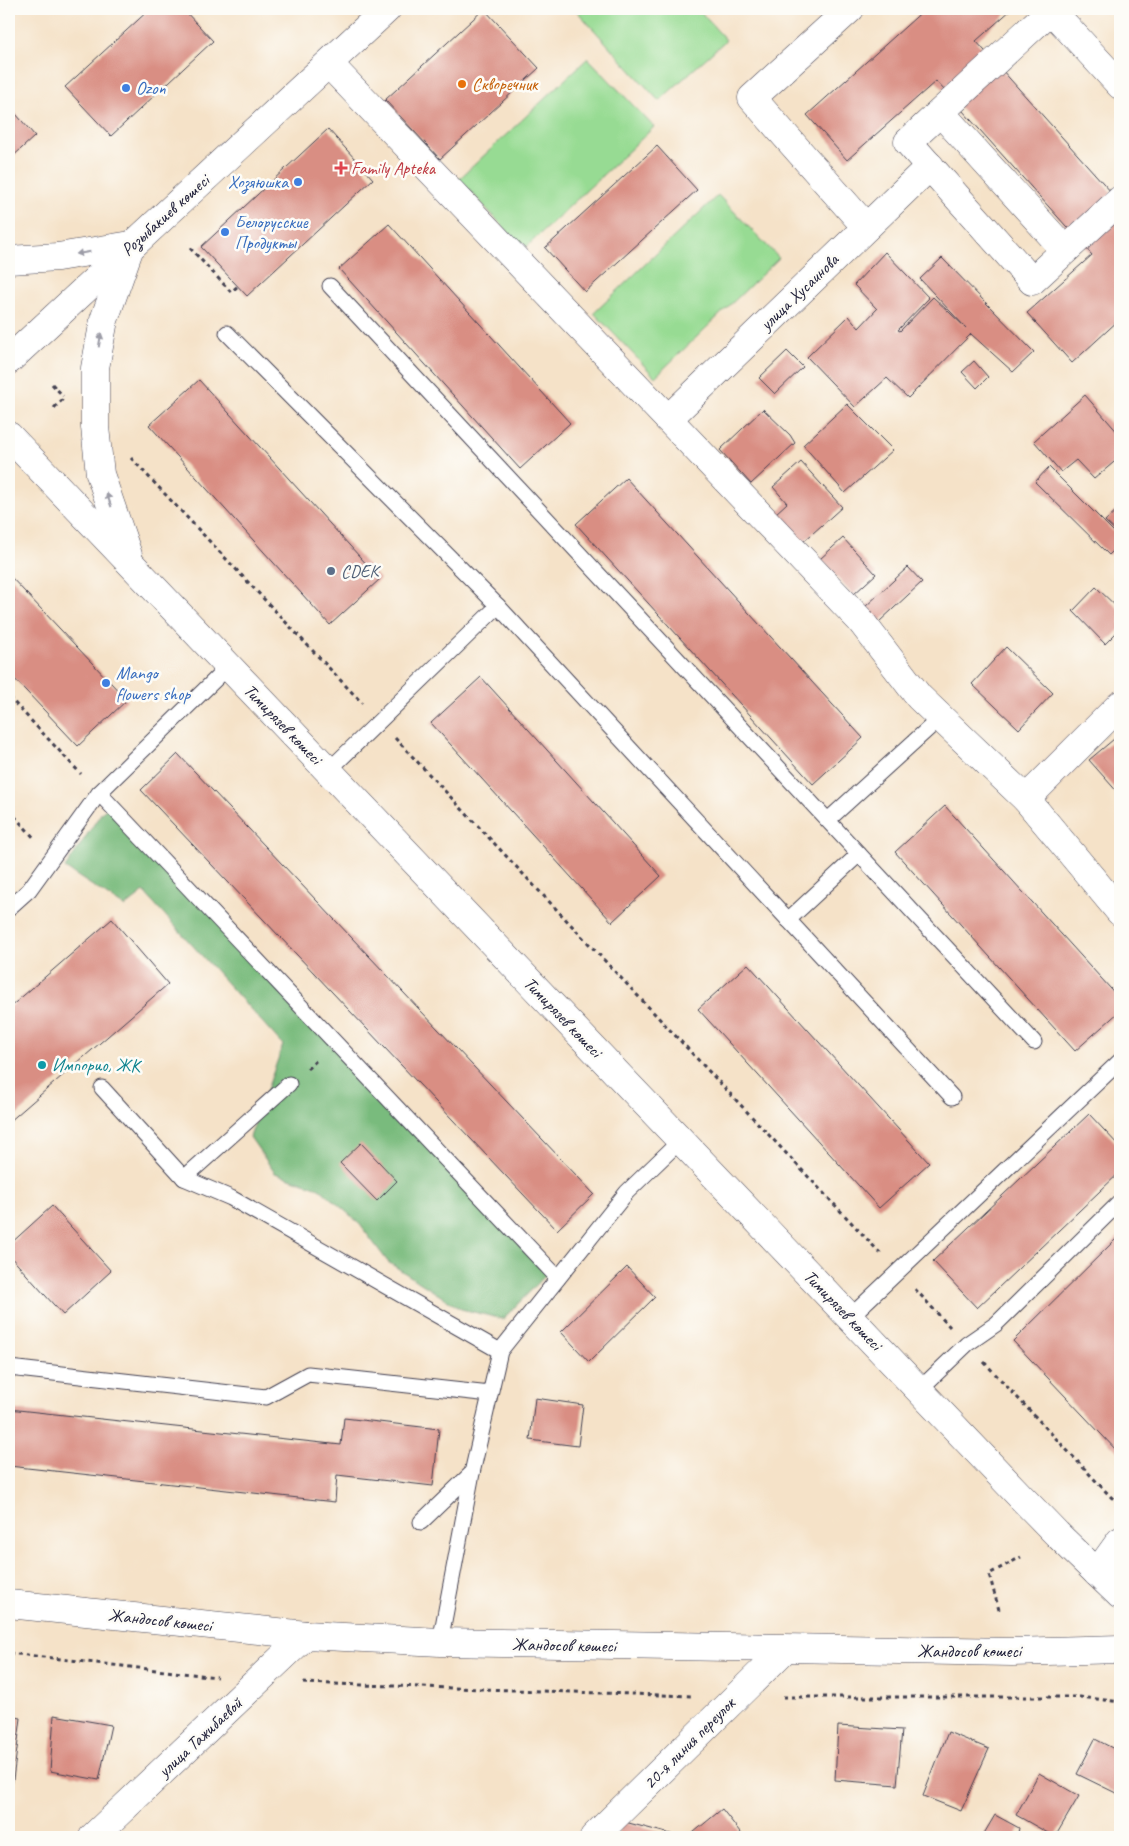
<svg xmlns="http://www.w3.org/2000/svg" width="1129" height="1846" font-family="Caveat,sans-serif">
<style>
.green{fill:#97db93;stroke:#5c7e67}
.forest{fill:#79bb7d;stroke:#4e6e5c}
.building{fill:#d98e83}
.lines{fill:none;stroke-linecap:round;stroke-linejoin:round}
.lane-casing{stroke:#423f50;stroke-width:17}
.street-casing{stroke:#423f50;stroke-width:29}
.secondary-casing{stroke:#423f50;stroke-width:29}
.path{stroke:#423f50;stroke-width:3;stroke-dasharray:4 4;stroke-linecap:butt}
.lane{stroke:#fff;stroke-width:15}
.street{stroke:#fff;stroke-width:28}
.secondary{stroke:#fff;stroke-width:28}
.oneway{fill:#9c9ca7}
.food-dot{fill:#e8710a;stroke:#fdfcf7;stroke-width:2}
.shop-dot{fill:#3f7fe0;stroke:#fdfcf7;stroke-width:2}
.health-dot{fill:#e0444e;stroke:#fdfcf7;stroke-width:2}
.service-dot{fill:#5c6f8a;stroke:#fdfcf7;stroke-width:2}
.culture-dot{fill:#0f9aa8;stroke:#fdfcf7;stroke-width:2}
.labels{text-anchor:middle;stroke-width:5;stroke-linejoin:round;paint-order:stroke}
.food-label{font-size:18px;fill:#c56008;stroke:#fdfcf7;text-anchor:start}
.shop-label{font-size:18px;fill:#366cbe;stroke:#fdfcf7;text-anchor:start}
.health-label{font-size:18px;fill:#be3a42;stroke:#fdfcf7;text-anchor:start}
.street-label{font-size:18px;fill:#22223b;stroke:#fdfcf7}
.service-label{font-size:18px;fill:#4e5e75;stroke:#fdfcf7;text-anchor:start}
.culture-label{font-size:18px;fill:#0d838f;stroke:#fdfcf7;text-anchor:start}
</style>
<rect width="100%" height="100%" fill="#fdfcf7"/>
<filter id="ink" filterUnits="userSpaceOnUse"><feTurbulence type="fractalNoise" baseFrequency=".02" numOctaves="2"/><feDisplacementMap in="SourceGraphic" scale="10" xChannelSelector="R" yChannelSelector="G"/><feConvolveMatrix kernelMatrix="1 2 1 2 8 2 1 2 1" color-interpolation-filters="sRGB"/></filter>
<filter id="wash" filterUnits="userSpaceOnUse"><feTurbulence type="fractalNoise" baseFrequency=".0096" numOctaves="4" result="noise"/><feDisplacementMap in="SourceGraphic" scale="20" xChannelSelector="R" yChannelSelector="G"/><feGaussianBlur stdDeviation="1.12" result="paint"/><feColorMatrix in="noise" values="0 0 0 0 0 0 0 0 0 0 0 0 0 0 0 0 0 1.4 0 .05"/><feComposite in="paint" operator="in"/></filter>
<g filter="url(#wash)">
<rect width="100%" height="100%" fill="#f5e2c8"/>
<g class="green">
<path d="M575,9H698L726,40L659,101Z"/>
<path d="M588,58L654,127L524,249L459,179Z"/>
<path d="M718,195L779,258L655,377L594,313Z"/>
</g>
<path class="forest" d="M111,806L550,1271L503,1319L461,1309L388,1262L358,1222L319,1188L275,1173L250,1137L283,1045L144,892L125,907L65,868L102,812Z"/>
<g id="blocks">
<g class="building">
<path d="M150,9H183L213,41L111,136L65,87Z"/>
<path d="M484,9L539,68L440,159L385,100Z"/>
<path d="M925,9H1012L976,41L1120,202V319L1072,363L1027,313L1092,255L936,81L847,160L807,115Z"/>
<path d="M9,106L35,136L9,160Z"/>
<path d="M328,129L373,179L247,296L201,247Z"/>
<path d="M657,146L697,190L585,292L545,248Z"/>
<path d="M389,224L570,423L520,469L339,269Z"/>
<path d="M885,252L929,298L898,330L900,331L933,297L966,328L920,279L942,258L1034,352L1013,372L971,334L908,398L887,378L855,407L807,357L849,316L859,328L877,309L854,285Z"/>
<path d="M787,351L803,367L775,394L759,378Z"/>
<path d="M974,361L988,377L977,388L962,372Z"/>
<path d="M199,380L380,579L330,625L149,425Z"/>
<path d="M1085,395L1120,435V457L1094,479L1076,460L1061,472L1034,441Z"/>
<path d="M847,404L893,450L845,493L803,445Z"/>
<path d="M763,409L790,435L795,443L751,484L720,450Z"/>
<path d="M801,462L842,507L802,543L775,514L787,503L773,487Z"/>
<path d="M1049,467L1120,538V544L1109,555L1035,482Z"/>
<path d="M626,478L863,738L813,784L576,524Z"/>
<path d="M1120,507V535L1105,521Z"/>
<path d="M843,538L876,574L853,595L820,559Z"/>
<path d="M908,567L922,582L879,622L865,607Z"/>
<path d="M9,575L127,700L78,746L9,673Z"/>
<path d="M1096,587L1120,610V629L1105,644L1073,611Z"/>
<path d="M1006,647L1053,693L1019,729L972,684Z"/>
<path d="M481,677L661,876L612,922L431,723Z"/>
<path d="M1120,734V795L1089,760Z"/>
<path d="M178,754L594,1194L557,1230L141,790Z"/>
<path d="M945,806L1120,999V1011L1075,1051L895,852Z"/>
<path d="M112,919L168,984L9,1122V1008Z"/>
<path d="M748,964L929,1163L879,1208L698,1009Z"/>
<path d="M1089,1114L1120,1147V1172L977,1308L933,1261Z"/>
<path d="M361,1143L397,1181L377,1201L340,1163Z"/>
<path d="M52,1206L111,1271L63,1315L9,1255V1245Z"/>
<path d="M1120,1235V1450L1118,1452L1013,1341Z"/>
<path d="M627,1267L655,1297L589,1362L561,1332Z"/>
<path d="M535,1398L583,1405L578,1446L530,1440Z"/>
<path d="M9,1409L341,1445L344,1418L439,1429L433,1486L337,1475L335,1502L9,1466Z"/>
<path d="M54,1715L111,1725L99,1780L50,1771Z"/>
<path d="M9,1716L21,1718L11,1795H9Z"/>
<path d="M838,1726L902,1730L897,1785L835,1780Z"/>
<path d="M948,1732L989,1749L961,1811L923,1796Z"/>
<path d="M1095,1739L1120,1752V1795L1077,1774Z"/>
<path d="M1039,1773L1079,1796L1055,1837L1016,1815Z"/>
<path d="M722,1809L744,1837H688Z"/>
<path d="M995,1815L1019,1828L1017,1837H982Z"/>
<path d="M621,1821L682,1837H617Z"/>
</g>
</g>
</g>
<g filter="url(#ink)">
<use href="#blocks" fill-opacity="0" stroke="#423f50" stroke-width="1"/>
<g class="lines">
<g class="lane-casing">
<g id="lane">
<path d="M330,286L1034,1042"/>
<path d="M227,333L498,606L952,1097"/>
<path d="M328,771L498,606"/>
<path d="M99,793L558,1278"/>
<path d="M828,820L940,718"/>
<path d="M9,908L29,890L99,793L229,666"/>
<path d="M788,920L859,854"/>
<path d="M102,1088L184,1178L231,1198L500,1351"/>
<path d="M184,1178L289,1084"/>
<path d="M850,1317L1120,1061"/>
<path d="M9,1368L266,1397L308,1374L490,1394"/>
<path d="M919,1390L967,1344L996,1324L1120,1202"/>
<path d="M421,1522L472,1473L500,1351L627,1192L681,1140"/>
<path d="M440,1642L472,1473"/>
</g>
</g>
<g class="street-casing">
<g id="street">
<path d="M850,9L752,98L866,227"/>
<path d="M329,64L860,620L919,697L1026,799L1120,912"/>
<path d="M1120,85L1051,10L908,142L1032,281L1120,200"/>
<path d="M941,113L1065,250"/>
<path d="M668,419L930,166"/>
<path d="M1026,799L1120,705"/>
<path d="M1097,1573L1120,1541"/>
<path d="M93,1837L306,1635"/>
<path d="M594,1837L785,1649"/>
</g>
</g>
<g class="secondary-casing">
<g id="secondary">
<path d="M9,260L58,257L131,245"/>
<path d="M9,360L387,9"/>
<path d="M9,436L1022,1498L1057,1534L1120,1595"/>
<path d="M128,555L100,474L95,427V368L104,320L129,250"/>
<path d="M9,1604L306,1635L440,1642L1012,1652L1120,1649"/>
</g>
</g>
<g class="path">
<path d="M190,248L231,292L238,286"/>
<path d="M52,384L63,396"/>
<path d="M54,408L64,398"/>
<path d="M131,458L362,703"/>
<path d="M9,697L81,774"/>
<path d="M395,738L881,1254"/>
<path d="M9,810L35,839"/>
<path d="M307,1069L317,1060"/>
<path d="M915,1289L950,1327"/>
<path d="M984,1362L1111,1497L1120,1504"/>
<path d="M999,1610L989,1574L1021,1557"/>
<path d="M9,1653L217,1677"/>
<path d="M303,1683L691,1696"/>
<path d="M783,1697H1080L1120,1702"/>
</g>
<use href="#lane" class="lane"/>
<use href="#street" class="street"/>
<use href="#secondary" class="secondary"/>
</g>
<defs><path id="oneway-solid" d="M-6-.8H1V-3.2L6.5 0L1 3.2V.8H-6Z" transform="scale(1.25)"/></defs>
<g class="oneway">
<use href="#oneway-solid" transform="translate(83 253) rotate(170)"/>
<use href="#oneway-solid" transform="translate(100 340) rotate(-80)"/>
<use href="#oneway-solid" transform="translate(109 500) rotate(-109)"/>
</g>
</g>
<circle class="food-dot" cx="462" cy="84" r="5"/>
<g class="shop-dot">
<circle cx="126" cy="88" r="5"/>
<circle cx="298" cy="182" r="5"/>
<circle cx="225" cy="232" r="5"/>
<circle cx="106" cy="683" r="5"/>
</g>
<path class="health-dot" d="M338.5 160.5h5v5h5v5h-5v5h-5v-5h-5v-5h5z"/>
<circle class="service-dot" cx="331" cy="571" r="5"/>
<circle class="culture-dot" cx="42" cy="1065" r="5"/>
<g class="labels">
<g class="food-label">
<text x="472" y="90">Скворечник</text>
</g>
<g class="shop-label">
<text x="136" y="94">Ozon</text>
<text x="288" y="188" text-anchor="end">Хозяюшка</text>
<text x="235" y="228">Белорусские<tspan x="235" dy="21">Продукты</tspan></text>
<text x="116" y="679">Mango<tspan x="116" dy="21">flowers shop</tspan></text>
</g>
<g class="health-label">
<text x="351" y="174">Family Apteka</text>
</g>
<g class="street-label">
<text transform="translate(165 215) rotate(-42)" y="6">Розыбакиев көшесі</text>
<text transform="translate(799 292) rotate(-44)" y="6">улица Хусаинова</text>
<text transform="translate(283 724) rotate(46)" y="6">Тимирязев көшесі</text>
<text transform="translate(563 1017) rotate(46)" y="6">Тимирязев көшесі</text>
<text transform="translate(843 1310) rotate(46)" y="6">Тимирязев көшесі</text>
<text transform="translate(160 1620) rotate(6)" y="6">Жандосов көшесі</text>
<text transform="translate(564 1645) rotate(1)" y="6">Жандосов көшесі</text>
<text x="969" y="1657">Жандосов көшесі</text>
<text transform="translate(200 1737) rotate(-43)" y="6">улица Тажибаевой</text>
<text transform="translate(689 1743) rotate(-45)" y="6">20-я линия переулок</text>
</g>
<g class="service-label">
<text x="341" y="577">CDEK</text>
</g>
<g class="culture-label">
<text x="52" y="1071">Импорио, ЖК</text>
</g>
</g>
<rect width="1129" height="1846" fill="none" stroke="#fdfcf7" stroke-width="30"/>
</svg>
